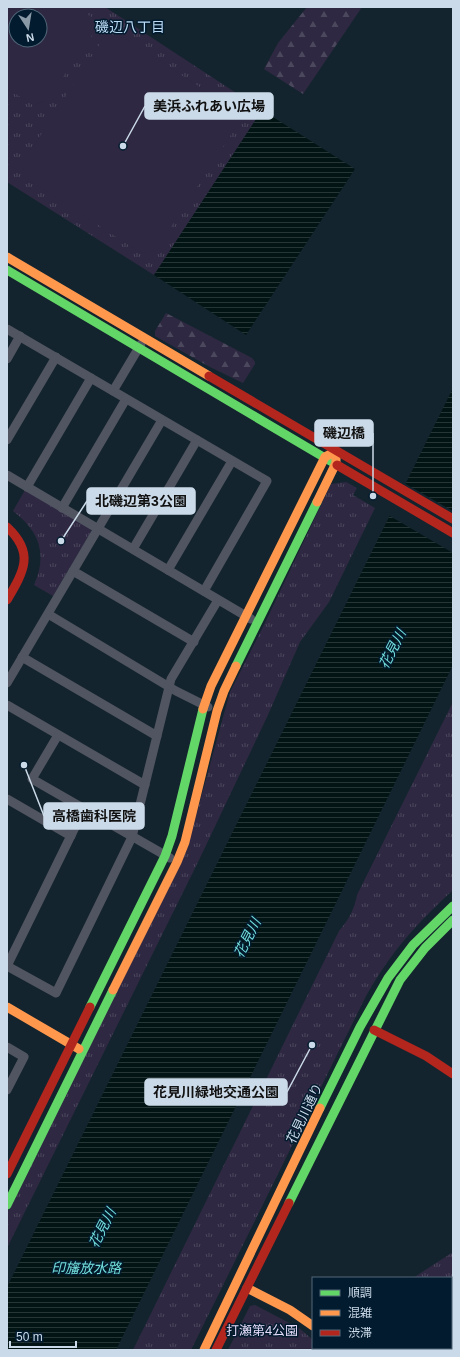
<svg xmlns="http://www.w3.org/2000/svg" width="460" height="1357" font-family="Helvetica,'Noto Sans JP',sans-serif">
<style>
.grass{fill:url(#grass-tufts);fill-rule:evenodd}
.forest{fill:url(#forest-firs)}
.pitch{fill:#2e2842;fill-rule:evenodd}
.water{fill:url(#water-rules)}
.pier{fill:#14242e}
.lines{fill:none;stroke-linecap:round;stroke-linejoin:round}
.street{stroke:#505561;stroke-width:9}
.fast{stroke:#63d668;stroke-width:9}
.slow{stroke:#ff974d;stroke-width:9}
.jam{stroke:#b3261e;stroke-width:9}
.labels{text-anchor:middle;stroke-width:3;stroke-linejoin:round;paint-order:stroke}
.street-label{font-size:13px;fill:#cbdae8;stroke:#021b2f}
.park-label{font-size:13px;fill:#e3dbf8;stroke:#021b2f}
.neighbourhood-label{font-size:14px;fill:#bcdbf6;stroke:#021b2f}
.water-label{font-size:14px;font-style:italic;fill:#73dfdb;stroke:#021b2f}
.leader{fill:none;stroke:#cbdae8;stroke-width:1.5}
.callout-dot{fill:#cbdae8;stroke:#021b2f;stroke-width:1.5}
.callout{fill:#cbdae8;stroke:#cbdae8;stroke-width:1.5}
.callout-label{font-size:14px;text-anchor:middle;font-weight:bold;fill:#111}
</style>
<defs>
<pattern id="grass-tufts" width="24" height="20" patternUnits="userSpaceOnUse"><rect width="24" height="20" fill="#2e2842"/><path d="M3 7l-1-3M5 7V3M7 7l1-3M15 17l-1-3M17 17v-4M19 17l1-3" fill="none" stroke="#4b475d"/></pattern>
<pattern id="forest-firs" width="22" height="20" patternUnits="userSpaceOnUse"><rect width="22" height="20" fill="#2e2842"/><path d="M5 1l3.5 6h-7zM16 11l3.5 6h-7z" fill="#4b475d"/></pattern>
<pattern id="water-rules" width="6" height="5" patternUnits="userSpaceOnUse"><rect width="6" height="5" fill="#021414"/><path d="M0 2.5h6" fill="none" stroke="#263636"/></pattern>
</defs>
<rect width="100%" height="100%" fill="#14242e"/>
<g class="grass">
<path d="M7,7H105L262,110L154,275L7,182ZM16,16H40V40H16Z"/>
<path d="M346,482L357,488L353,495L375,508L329,602L300,642L267,717L199,860L7,1248V1213L186,852L230,692L264,625L331,484Z"/>
<path d="M25,490L90,528L91,532L53,596L34,585C48,553 39,531 13,511Z"/>
<path d="M453,702V890C416,924 391,952 366,996L191,1350H133L339,931C348,921 355,908 357,895Z"/>
<path d="M453,1252V1350H359L357,1348H451V1278H413Z"/>
<path d="M255,1305L299,1328L313,1340V1348H323L325,1350H228L250,1306Z"/>
</g>
<g class="forest">
<path d="M307,7H362L303,94L264,69L278,43Z"/>
<path d="M166,313L252,358L255,362V364L243,383L208,366L155,336V331Z"/>
</g>
<g class="pitch">
<path d="M7,7H75L93,18L95,31L46,101L33,105L7,88ZM16,16H40V40H16Z"/>
<path d="M118,34L235,110L238,124L155,251L141,253L26,178L22,164L105,36Z"/>
</g>
<g class="water">
<path d="M262,110L355,169L246,335L154,275Z"/>
<path d="M453,388V665L116,1350H7V1287Z"/>
</g>
<path class="pier" d="M404,483L453,511V544L414,521L453,544V553L388,515Z"/>
<g class="lines">
<g class="street">
<path d="M7,329L267,481L204,591"/>
<path d="M7,359L20,336"/>
<path d="M113,391L141,344"/>
<path d="M7,440L56,357"/>
<path d="M7,475L251,619"/>
<path d="M27,487L91,378"/>
<path d="M62,508L126,399"/>
<path d="M133,549L197,440"/>
<path d="M168,570L232,461"/>
<path d="M73,571L194,642"/>
<path d="M48,614L176,691L208,707"/>
<path d="M22,657L157,736"/>
<path d="M7,683L162,420"/>
<path d="M7,705L145,785"/>
<path d="M58,735L32,779L170,858"/>
<path d="M7,799L71,836"/>
<path d="M7,966L56,993L132,837L171,679L218,600"/>
<path d="M7,966L84,809"/>
<path d="M7,1047L24,1057L7,1090"/>
</g>
<g class="fast">
<path d="M7,270L337,465"/>
<path d="M236,666L317,502"/>
<path d="M90,1007L165,856L172,836L203,709"/>
<path d="M320,1108L360,1027L388,978L413,945L453,906"/>
<path d="M289,1203L400,980L425,948L453,920"/>
<path d="M7,1205L113,990"/>
<path d="M340,1348L342,1350"/>
</g>
<g class="slow">
<path d="M7,257L209,376"/>
<path d="M203,709L211,686L325,457L336,451V463L317,502"/>
<path d="M113,990L177,862L185,842L217,711L224,691L236,666"/>
<path d="M7,1007L79,1049"/>
<path d="M247,1288L290,1310L313,1326"/>
<path d="M204,1350L320,1108"/>
</g>
<g class="jam">
<path d="M209,376L453,519"/>
<path d="M337,465L453,533"/>
<path d="M7,527C35,553 24,571 7,600"/>
<path d="M374,1030L426,1056L453,1074"/>
<path d="M7,1174L90,1007"/>
<path d="M216,1350L289,1203"/>
</g>
</g>
<g class="labels">
<g class="street-label">
<text transform="translate(304 1113) rotate(-64)" y="5">花見川通り</text>
</g>
<g class="park-label">
<text x="262" y="1335">打瀬第4公園</text>
</g>
<g class="neighbourhood-label">
<text x="130" y="32">磯辺八丁目</text>
</g>
<g class="water-label">
<text transform="translate(392 649) rotate(-63)" y="5">花見川</text>
<text transform="translate(247 938) rotate(-63)" y="5">花見川</text>
<text transform="translate(102 1228) rotate(-63)" y="5">花見川</text>
<text x="86" y="1273">印旛放水路</text>
</g>
</g>
<path class="leader" d="M123 146L145 106M373 496L373 433M61 541L87 501M24 765L44 816M312 1045L287 1092"/>
<g class="callout-dot">
<circle cx="123" cy="146" r="4"/>
<circle cx="373" cy="496" r="4"/>
<circle cx="61" cy="541" r="4"/>
<circle cx="24" cy="765" r="4"/>
<circle cx="312" cy="1045" r="4"/>
</g>
<g class="callout">
<rect x="145" y="93" width="128" height="26" rx="4"/>
<rect x="315" y="420" width="58" height="26" rx="4"/>
<rect x="87" y="488" width="108" height="26" rx="4"/>
<rect x="44" y="803" width="100" height="26" rx="4"/>
<rect x="145" y="1079" width="142" height="26" rx="4"/>
</g>
<g class="callout-label">
<text x="209" y="111">美浜ふれあい広場</text>
<text x="344" y="438">磯辺橋</text>
<text x="141" y="506">北磯辺第3公園</text>
<text x="94" y="821">高橋歯科医院</text>
<text x="216" y="1097">花見川緑地交通公園</text>
</g>
<rect width="460" height="1357" fill="none" stroke="#cbdae8" stroke-width="16"/>
<rect x="312" y="1277" width="140" height="72" fill="#021b2f" stroke="#526779"/>
<rect x="320" y="1290" width="20" height="6" fill="#63d668" stroke="#526779"/>
<text x="348" y="1297" font-size="12" fill="#cbdae8">順調</text>
<rect x="320" y="1310" width="20" height="6" fill="#ff974d" stroke="#526779"/>
<text x="348" y="1317" font-size="12" fill="#cbdae8">混雑</text>
<rect x="320" y="1330" width="20" height="6" fill="#b3261e" stroke="#526779"/>
<text x="348" y="1337" font-size="12" fill="#cbdae8">渋滞</text>
<g transform="translate(28 28) rotate(168)"><circle r="19" fill="#021b2f" stroke="#526779"/>
<path d="M0-3L7 15L0 10L-7 15Z" fill="#8b9aa7"/>
<text y="-6" font-size="11" font-weight="bold" text-anchor="middle" fill="#cbdae8">N</text>
</g>
<path d="M10 1341v6h66v-6" fill="none" stroke="#cbdae8" stroke-width="2"/>
<text x="16" y="1341" font-size="12" fill="#cbdae8" stroke="#021b2f" stroke-width="3" paint-order="stroke">50 m</text>
</svg>
